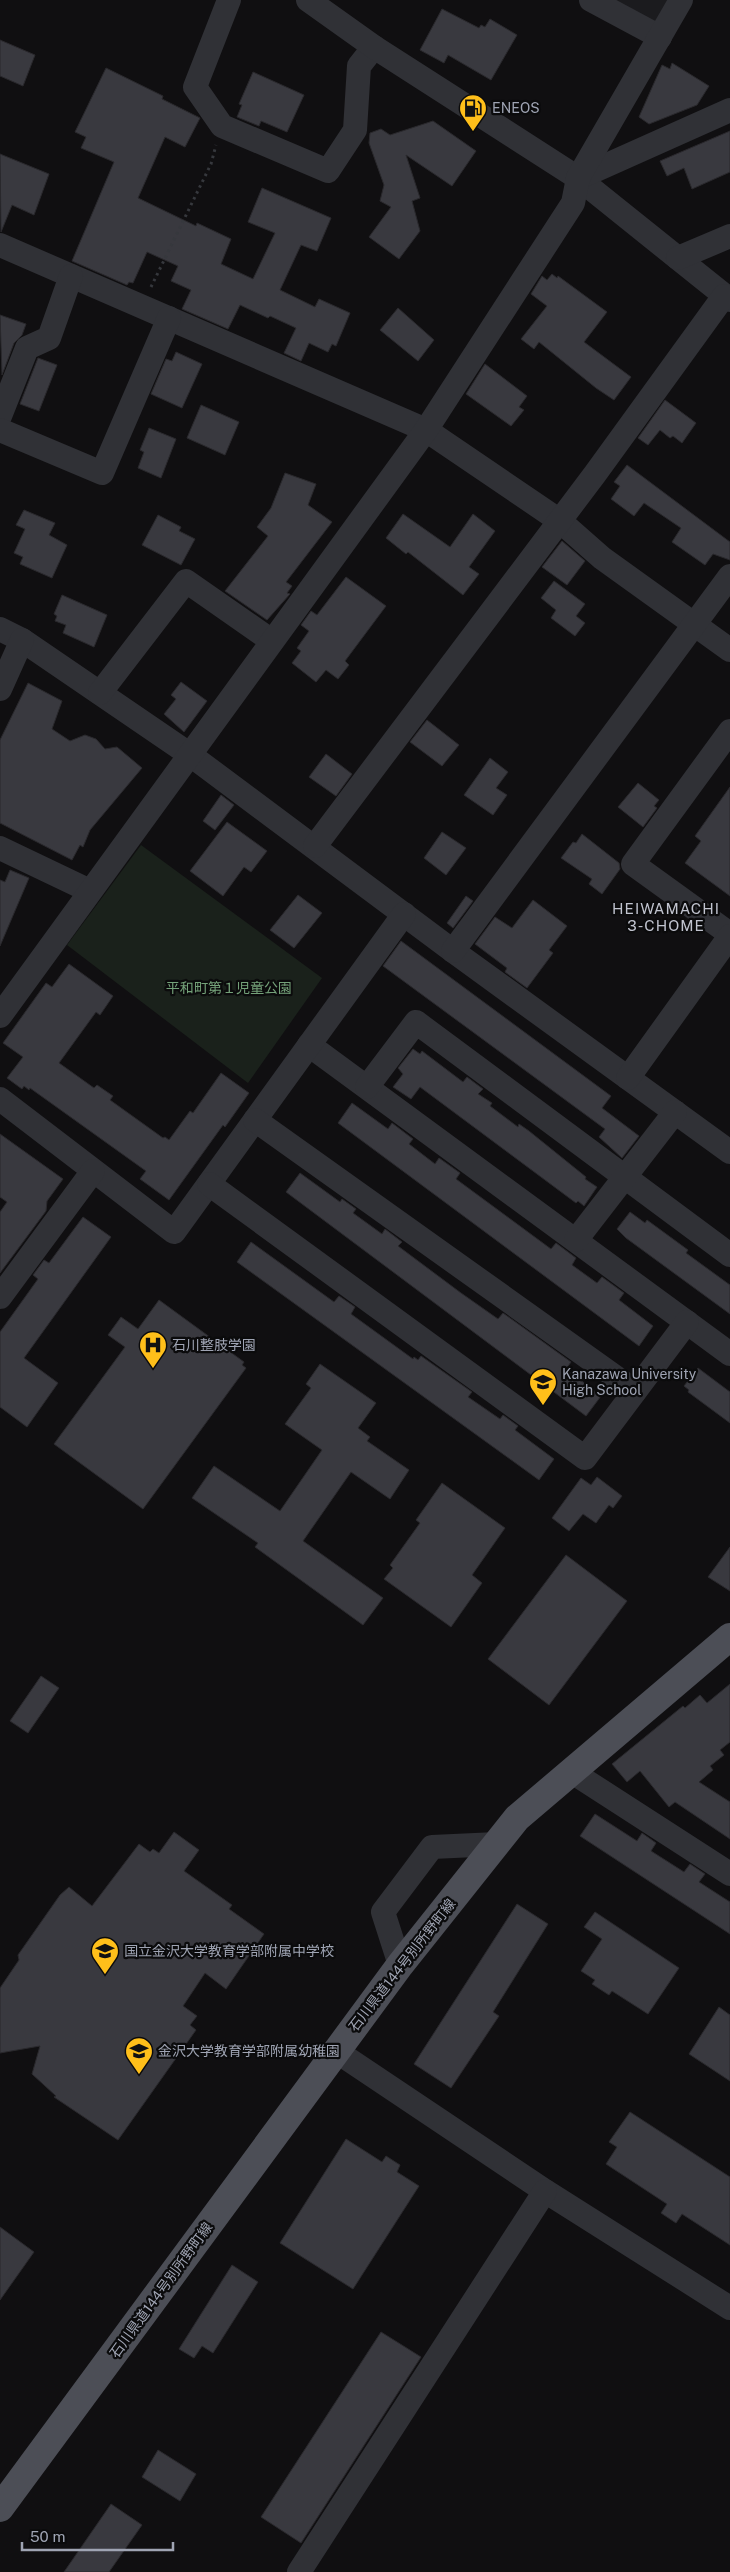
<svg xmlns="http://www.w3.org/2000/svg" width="730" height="2572" font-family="'Public Sans','Noto Sans JP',sans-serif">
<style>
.built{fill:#1b1b1e}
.green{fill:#1a211b}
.building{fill:#39393f;stroke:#2a292d}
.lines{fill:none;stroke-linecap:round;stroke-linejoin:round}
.path{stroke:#36383d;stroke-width:3;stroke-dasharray:2.5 4;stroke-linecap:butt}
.minor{stroke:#303136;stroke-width:24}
.major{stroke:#4c4e56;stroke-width:28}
.labels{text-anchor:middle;stroke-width:4.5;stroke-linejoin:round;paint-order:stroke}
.poi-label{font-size:14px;fill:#9fa4b3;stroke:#0b0b0c;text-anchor:start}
.park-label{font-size:14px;fill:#74a179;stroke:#0b0b0c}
.street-label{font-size:14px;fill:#9fa4b3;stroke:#0b0b0c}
.neighbourhood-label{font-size:15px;letter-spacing:1px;fill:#c1c4cf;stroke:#0b0b0c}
</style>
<rect width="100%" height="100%" fill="#100f11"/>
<path class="built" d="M613,0H673L659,27Z"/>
<path class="green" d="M141,845L322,978L248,1083L67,945Z"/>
<g class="building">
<path d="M442,9L479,28L481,25L485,27L490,19L517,35L491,80L448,55L444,63L420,50Z"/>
<path d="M0,40L35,55L23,86L0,76Z"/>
<path d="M672,63L709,86L697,105L649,124L639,117L662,65L670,69Z"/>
<path d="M106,68L163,96L162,99L200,118L185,147L165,137L138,198L196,226L197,223L231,239L221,264L253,279L275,233L248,222L262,188L331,218L317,251L301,245L280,290L315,307L319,299L350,313L336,346L332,344L328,352L309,343L301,361L284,353L296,328L270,316L268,318L240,305L228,329L182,309L191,290L171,281L178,266L147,252L133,283L129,282L127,285L72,261L114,162L81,148L86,137L75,132Z"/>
<path d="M253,72L304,95L287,132L261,121L259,126L237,117L242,105L239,104Z"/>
<path d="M433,121L476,151L452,186L406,155L420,198L412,201L420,231L399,259L369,237L391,207L380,201L384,185L369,143L370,133L381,129L390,135Z"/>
<path d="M730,131V172L692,189L684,168L667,176L660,161Z"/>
<path d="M0,154L49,174L34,215L12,205L1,232Z"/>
<path d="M552,274L557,278L558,276L607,312L584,342L631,377L614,400L596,388L539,342L534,349L521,339L547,306L531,294L542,276L547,280Z"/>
<path d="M398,308L434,340L418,361L380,330Z"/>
<path d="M0,315L26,324L22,335L14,343L2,375Z"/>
<path d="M176,352L202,364L182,408L151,394L166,359L172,361Z"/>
<path d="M38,358L57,365L39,411L20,404Z"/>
<path d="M485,364L527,396L519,407L524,410L511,426L466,394Z"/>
<path d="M665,400L696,423L682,443L673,436L670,438L660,430L648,445L638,438Z"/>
<path d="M201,405L239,422L225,455L187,438Z"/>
<path d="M149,428L176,439L161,478L138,468L144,452L140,450Z"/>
<path d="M627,465L730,542V560L713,554L705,565L672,542L681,528L644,503L634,516L611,499L620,486L614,482Z"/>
<path d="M285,473L316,484L308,505L332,522L286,582L292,586L287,593L290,594L267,620L225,591L268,536L257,527L271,508Z"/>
<path d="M24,510L55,523L49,535L67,545L52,578L20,564L23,557L14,553L25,529L16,525Z"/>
<path d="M403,514L450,547L473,514L495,531L469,567L479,574L463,595L408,552L406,554L386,538Z"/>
<path d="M158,515L181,527L179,531L195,539L181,565L142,545Z"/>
<path d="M562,541L585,561L567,585L542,567Z"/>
<path d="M346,577L386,606L345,661L349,665L338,679L326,670L316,682L292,663L301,651L297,648L309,631L301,625L311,611L317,615Z"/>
<path d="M554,581L585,604L576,616L585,623L575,636L551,618L556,610L541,598Z"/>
<path d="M62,595L107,615L94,647L63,633L66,625L55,621L57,616L54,614Z"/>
<path d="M181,682L207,701L184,732L164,714L176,699L171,695Z"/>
<path d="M28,683L62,701L52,729L70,741L85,735L96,739L105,749L117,747L142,768L90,830L83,847L80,845L72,860L0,823V740Z"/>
<path d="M427,720L459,745L442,766L410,742Z"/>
<path d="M326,754L352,774L336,796L309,777Z"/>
<path d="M490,758L508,772L496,788L507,795L493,815L464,795Z"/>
<path d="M638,783L659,800L654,806L657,808L643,827L618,807Z"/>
<path d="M730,787V896L685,863L701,841L695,836Z"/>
<path d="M221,795L234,805L215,830L203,821Z"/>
<path d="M227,822L267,851L251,872L244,867L223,896L190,871Z"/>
<path d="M442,832L466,848L446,875L424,858Z"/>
<path d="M582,834L619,863L620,869L602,894L589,884L592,879L561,858L573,842L576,843Z"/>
<path d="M10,870L29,878L0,946V880L5,882Z"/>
<path d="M298,895L322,913L294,948L270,930Z"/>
<path d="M466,896L473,901L453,928L447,923Z"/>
<path d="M533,900L567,926L549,950L553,953L527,988L505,972L507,968L475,944L495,917L512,928Z"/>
<path d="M401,941L611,1096L602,1108L639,1136L622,1158L599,1137L605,1129L383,966Z"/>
<path d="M69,964L113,996L100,1015L96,1012L59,1063L94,1088L97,1085L113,1096L110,1100L163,1138L165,1137L169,1140L190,1111L193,1113L221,1073L249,1093L225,1127L223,1125L169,1200L140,1179L146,1171L30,1088L29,1090L24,1086L22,1089L7,1078L23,1057L3,1043L46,983L52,987Z"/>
<path d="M413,1049L420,1054L422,1051L463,1082L467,1077L483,1089L478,1094L492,1103L490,1106L518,1127L519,1124L529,1131L586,1177L585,1179L597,1187L584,1206L578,1201L576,1203L420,1087L411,1099L393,1087L403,1074L398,1068Z"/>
<path d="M352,1103L388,1129L392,1123L413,1139L409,1144L435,1164L439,1158L460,1173L456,1179L551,1249L556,1243L576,1258L572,1265L597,1283L602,1277L624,1293L619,1300L653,1326L639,1346L338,1123Z"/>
<path d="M0,1134L63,1179L47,1201L46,1211L0,1273V1212L7,1202L0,1197Z"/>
<path d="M300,1173L340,1202L342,1199L356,1209L353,1213L382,1234L385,1229L402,1242L398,1246L461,1293L498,1319L503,1313L571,1362L566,1369L601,1396L586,1416L286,1192Z"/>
<path d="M630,1212L645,1223L647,1220L688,1250L686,1253L730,1285V1314L626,1238L617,1229Z"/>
<path d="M83,1217L111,1237L24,1358L58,1383L27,1427L0,1407V1332L38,1279L33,1275L44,1260L49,1263Z"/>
<path d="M251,1242L334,1302L339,1296L355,1307L351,1314L413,1359L414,1357L418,1360L421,1356L472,1392L468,1397L500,1419L503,1415L518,1426L515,1430L554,1459L539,1480L237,1262Z"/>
<path d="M159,1300L244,1362L242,1365L246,1368L143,1509L54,1444L125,1347L108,1335L121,1317L138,1329Z"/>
<path d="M320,1364L376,1403L358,1428L370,1437L367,1441L409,1470L390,1499L351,1472L303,1541L383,1598L363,1625L255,1547L258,1543L192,1498L214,1466L280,1511L322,1450L285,1424L311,1388L306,1384Z"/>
<path d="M698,1368L730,1392V1423L688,1392L689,1390L684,1386Z"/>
<path d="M597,1477L622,1496L613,1508L609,1505L596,1523L583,1514L569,1531L552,1518L581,1478L591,1485Z"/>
<path d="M442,1483L505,1528L472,1575L482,1583L451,1627L384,1579L393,1568L390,1565L420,1523L416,1520Z"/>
<path d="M730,1547V1591L708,1577Z"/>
<path d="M566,1555L627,1601L549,1705L488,1659Z"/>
<path d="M41,1676L59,1688L28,1733L10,1721Z"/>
<path d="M730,1684V1742L720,1750L724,1755L710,1766L713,1770L699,1782L730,1802V1839L675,1802L669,1807L640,1771L627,1782L612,1764L683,1706L685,1708L700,1695L707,1703Z"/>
<path d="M595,1814L637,1841L642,1833L656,1843L651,1851L684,1872L690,1864L705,1874L699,1882L730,1902V1934L580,1836Z"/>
<path d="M174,1832L199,1850L184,1871L232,1905L229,1909L264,1934L226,1989L205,1973L183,2006L197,2016L190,2025L196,2030L118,2140L54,2097L56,2096L32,2074L40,2046L0,2053V1988L19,1960L18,1955L60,1895L69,1887L92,1906L139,1844L150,1852L153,1849L159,1853Z"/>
<path d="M517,1904L548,1924L493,2012L499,2016L451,2088L414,2064Z"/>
<path d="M595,1912L679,1968L648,2014L612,1991L609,1995L592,1984L595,1980L581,1971L602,1939L584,1927Z"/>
<path d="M719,2007L730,2015V2081L689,2054Z"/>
<path d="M630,2112L730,2177V2245L682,2214L676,2223L661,2213L667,2204L606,2164L617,2147L609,2142Z"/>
<path d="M346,2139L382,2162L386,2156L400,2165L397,2172L419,2186L353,2289L280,2243Z"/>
<path d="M0,2227L34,2252L0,2300Z"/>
<path d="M232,2265L258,2282L213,2353L202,2346L194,2358L179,2349Z"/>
<path d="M381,2332L421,2357L301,2543L261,2517Z"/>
<path d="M158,2450L196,2474L180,2501L142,2477Z"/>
<path d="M111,2504L142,2525L109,2572H64Z"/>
</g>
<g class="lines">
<path class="path" d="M151,287L211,164L216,145"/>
<g class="minor">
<path d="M229,0L195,87L222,126L328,171L355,130L359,66L374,47"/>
<path d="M308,0L374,47L578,178L730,300"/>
<path d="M591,0L660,37"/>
<path d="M578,178L730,110"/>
<path d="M0,245L426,430L560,521L602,558L730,650"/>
<path d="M678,258L730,236"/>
<path d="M0,416L27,348L49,338L71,276"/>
<path d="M0,430L102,473L169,318"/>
<path d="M0,629L22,640L189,754L453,951L730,1152"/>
<path d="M0,689L22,640"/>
<path d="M100,693L186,581L272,641"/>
<path d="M730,731L633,864L730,934"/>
<path d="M315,846L595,474L724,296"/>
<path d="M0,848L90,891"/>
<path d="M453,951L730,576"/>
<path d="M0,1016L426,430L573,203L578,178L681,0"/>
<path d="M309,1045L730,1354"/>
<path d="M628,1078L730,936"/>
<path d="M367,1087L416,1022L730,1255"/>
<path d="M0,1099L174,1232L404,914"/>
<path d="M255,1120L635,1391"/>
<path d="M209,1184L585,1458L687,1322"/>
<path d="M576,1240L675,1112"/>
<path d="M0,1297L93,1171"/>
<path d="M572,1772L730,1874"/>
<path d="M400,1965L383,1912L432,1847L497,1844"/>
<path d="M336,2051L545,2191L730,2308"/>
<path d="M299,2572L545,2191"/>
</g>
<path class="major" d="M0,2508L400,1965L517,1818L730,1637"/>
</g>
<defs>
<g id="fuel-pin" transform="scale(1.4375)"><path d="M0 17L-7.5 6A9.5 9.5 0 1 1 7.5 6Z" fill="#ffbf1a" stroke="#0b0b0c"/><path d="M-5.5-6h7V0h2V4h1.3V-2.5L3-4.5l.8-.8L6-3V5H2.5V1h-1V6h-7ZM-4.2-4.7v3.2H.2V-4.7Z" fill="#111"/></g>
<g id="hospital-pin" transform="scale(1.4375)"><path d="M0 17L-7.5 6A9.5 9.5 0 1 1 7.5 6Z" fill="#ffbf1a" stroke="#0b0b0c"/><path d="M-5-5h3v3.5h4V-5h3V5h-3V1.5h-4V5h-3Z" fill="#111"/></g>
<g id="school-pin" transform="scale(1.4375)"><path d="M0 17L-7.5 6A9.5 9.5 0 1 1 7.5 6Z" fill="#ffbf1a" stroke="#0b0b0c"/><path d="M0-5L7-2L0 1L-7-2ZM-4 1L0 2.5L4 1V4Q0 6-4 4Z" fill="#111"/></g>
</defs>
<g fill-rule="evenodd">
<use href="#fuel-pin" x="473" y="108"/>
<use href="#hospital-pin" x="153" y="1345"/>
<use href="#school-pin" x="543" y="1382"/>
<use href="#school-pin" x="105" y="1951"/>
<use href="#school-pin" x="139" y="2051"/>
</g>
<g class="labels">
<g class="poi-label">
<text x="492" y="113">ENEOS</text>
<text x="172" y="1350">石川整肢学園</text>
<text x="562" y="1379">Kanazawa University<tspan x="562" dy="16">High School</tspan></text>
<text x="124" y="1956">国立金沢大学教育学部附属中学校</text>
<text x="158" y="2056">金沢大学教育学部附属幼稚園</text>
</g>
<g class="park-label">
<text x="229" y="993">平和町第１児童公園</text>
</g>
<g class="street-label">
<text transform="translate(402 1965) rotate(-52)" y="5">石川県道144号別所野町線</text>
<text transform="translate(161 2290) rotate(-54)" y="5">石川県道144号別所野町線</text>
</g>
<g class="neighbourhood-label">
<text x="666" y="914">HEIWAMACHI<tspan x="666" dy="17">3-CHOME</tspan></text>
</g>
</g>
<path d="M22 2542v8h151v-8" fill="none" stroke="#9fa4b3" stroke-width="2.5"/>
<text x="30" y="2542" font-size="15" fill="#9fa4b3" stroke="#0b0b0c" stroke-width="4" paint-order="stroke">50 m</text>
</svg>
